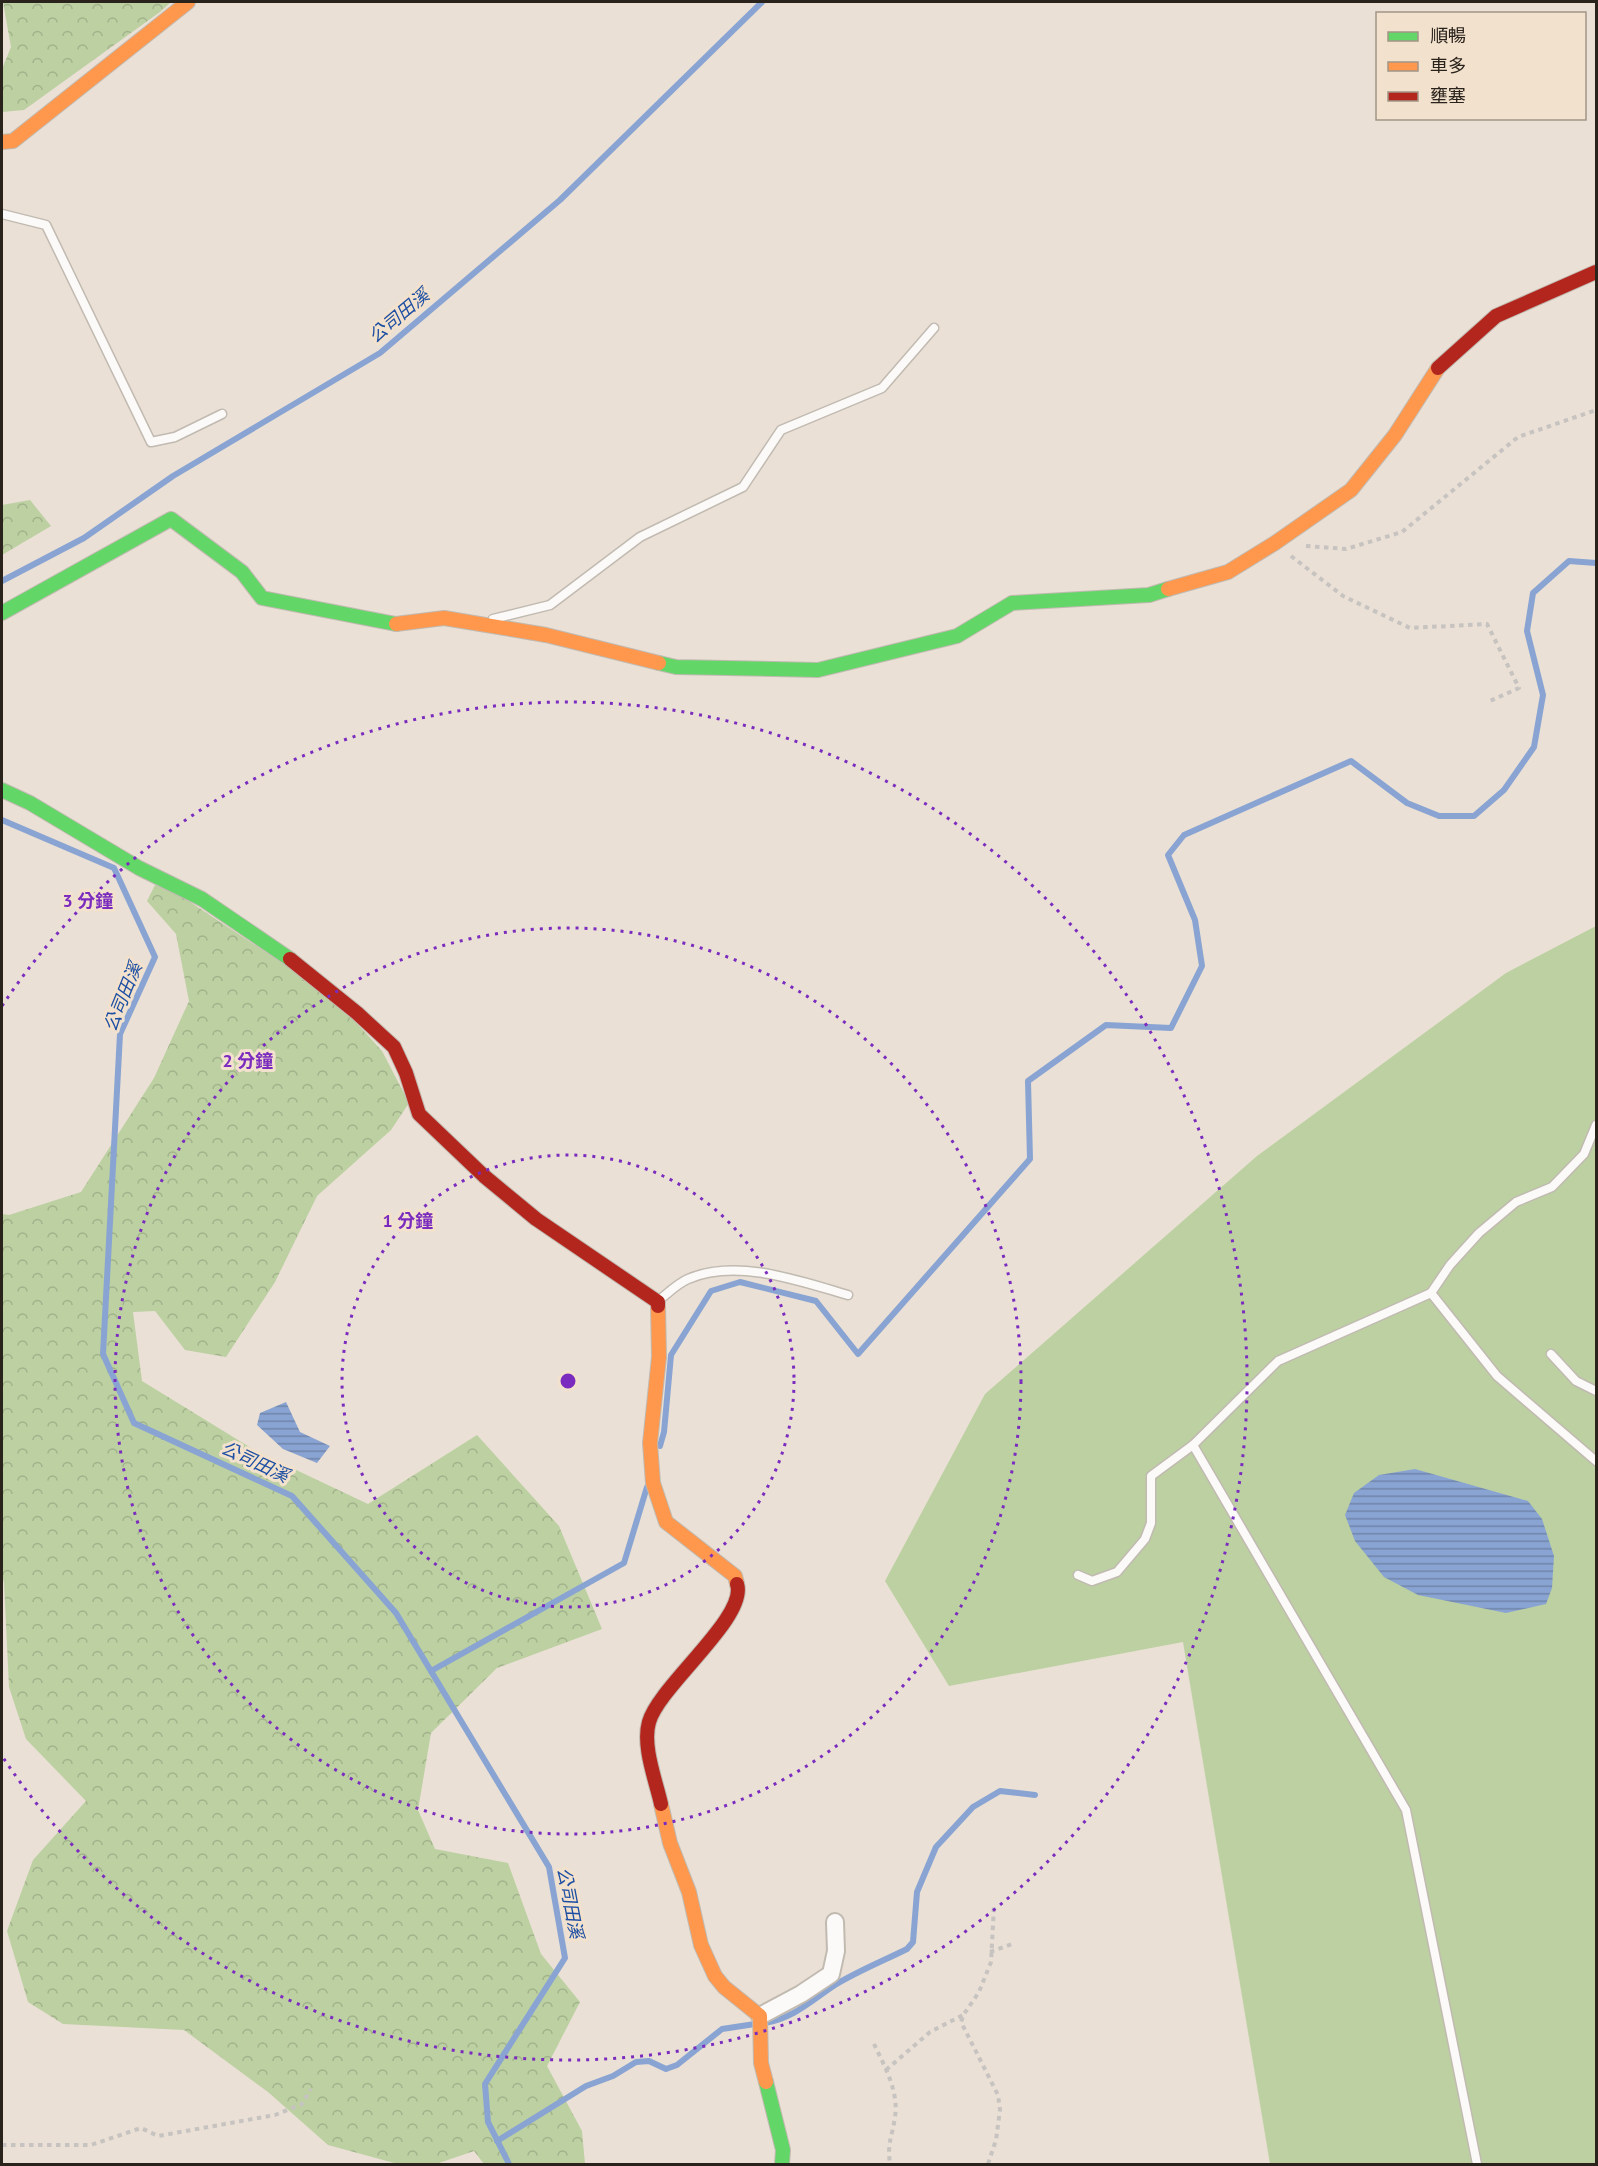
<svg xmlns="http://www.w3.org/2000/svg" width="1598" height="2166" font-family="'PT Sans','Noto Sans TC',sans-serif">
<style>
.grass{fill:#bcd0a2}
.forest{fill:url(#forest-crowns)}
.water{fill:url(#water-rules)}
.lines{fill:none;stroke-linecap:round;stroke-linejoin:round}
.stream{stroke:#89a4d2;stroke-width:6}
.lane-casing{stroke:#c1bab1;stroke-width:11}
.street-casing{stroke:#c1bab1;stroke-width:20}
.fast-casing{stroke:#c1bab1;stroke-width:16}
.slow-casing{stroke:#c1bab1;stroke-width:16}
.jam-casing{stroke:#c1bab1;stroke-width:16}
.path{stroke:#c6c3c0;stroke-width:4;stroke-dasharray:4.5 4.5;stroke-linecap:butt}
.lane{stroke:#fcfaf9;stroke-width:8}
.street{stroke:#fcfaf9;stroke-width:16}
.fast{stroke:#63d668;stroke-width:14}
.slow{stroke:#ff974d;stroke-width:14}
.jam{stroke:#b3261e;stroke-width:14}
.ring{fill:none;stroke:#7b2cbf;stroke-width:3;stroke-dasharray:3 6}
.labels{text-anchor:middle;stroke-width:6;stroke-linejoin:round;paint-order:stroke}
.water-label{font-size:18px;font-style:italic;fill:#1c4ea3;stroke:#f2e1cd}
.centre{fill:#7b2cbf;stroke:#f2e1cd;stroke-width:3}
.ring-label{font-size:18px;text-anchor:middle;font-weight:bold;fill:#7b2cbf;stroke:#f2e1cd;stroke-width:6;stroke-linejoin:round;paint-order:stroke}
</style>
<defs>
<pattern id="forest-crowns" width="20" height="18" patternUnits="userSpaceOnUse" patternTransform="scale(1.5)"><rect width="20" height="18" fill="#bcd0a2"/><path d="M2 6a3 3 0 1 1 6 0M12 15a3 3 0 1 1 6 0" fill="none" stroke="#a2b28b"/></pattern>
<pattern id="water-rules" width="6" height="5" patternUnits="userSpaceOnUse" patternTransform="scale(1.5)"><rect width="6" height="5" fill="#89a4d2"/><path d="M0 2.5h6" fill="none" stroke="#7085aa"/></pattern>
</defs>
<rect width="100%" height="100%" fill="#eae0d5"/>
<path class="grass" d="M1596,926V2164H1270L1183,1642L949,1686L885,1581L985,1394L1257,1156L1506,973Z"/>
<g class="forest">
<path d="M3,2H171L160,12L24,110L2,112V69L11,47Z"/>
<path d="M30,500L51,526L2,555V505Z"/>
<path d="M155,885L172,890L332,996L382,1051L409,1103L391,1130L317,1196L275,1282L226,1357L185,1350L155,1311L133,1312L142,1381L256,1451L368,1504L477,1435L559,1526L602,1629L497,1668L431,1733L418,1810L435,1849L508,1863L541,1954L580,2002L547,2066L582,2131L585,2164H484L474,2151L436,2164H398L328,2145L268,2092L184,2030L63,2024L28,2002L7,1931L33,1860L86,1801L26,1739L9,1687L4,1582L2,1577V1214L9,1215L81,1192L154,1078L189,1001L176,934L147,901Z"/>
</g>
<g class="water">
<path d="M286,1402L300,1432L330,1446L317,1463L283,1449L257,1425L260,1413Z"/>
<path d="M1415,1469L1528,1501L1542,1519L1554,1556L1552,1588L1546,1604L1506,1613L1418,1595L1384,1577L1355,1541L1345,1515L1354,1493L1379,1475Z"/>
</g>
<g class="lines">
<g class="stream">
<path d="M2,581L84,538L173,476L380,353L560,200L762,2"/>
<path d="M2,820L114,868L155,957L120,1034L103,1354L134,1423L292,1496L396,1613L549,1867L565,1958L485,2084L488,2122L509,2164"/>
<path d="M660,1446L664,1432L671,1355L711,1291L740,1282L816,1301L858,1354L1030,1159L1028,1081L1106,1025L1171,1028L1202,966L1195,920L1168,855L1184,835L1351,761L1407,803L1439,816H1474L1504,790L1534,747L1543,695L1527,631L1533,593L1569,561L1596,563"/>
<path d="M431,1671L624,1563L647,1487"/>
<path d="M765,2023C794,2018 812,2000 835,1985C858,1971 883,1961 907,1949L913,1942L917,1892L936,1847L973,1807L1000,1791L1035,1795"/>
<path d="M497,2141L586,2086L613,2076L636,2062L649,2061L666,2069L677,2065L722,2029L755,2024"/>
</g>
<g class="lane-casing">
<g id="lane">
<path d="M2,214L46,225L151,442L175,437L222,414"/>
<path d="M493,619L550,605L640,537L743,487L781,430L882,388L934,328"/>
<path d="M1431,1293L1450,1265L1479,1233L1516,1202L1552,1187L1584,1154L1596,1125"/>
<path d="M658,1301C667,1294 678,1283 688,1279C737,1258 800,1281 848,1295"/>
<path d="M1551,1354L1576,1381L1596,1391"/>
<path d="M1193,1445L1406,1810L1477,2164"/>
<path d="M1078,1575L1092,1581L1117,1572L1145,1539L1151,1523V1476L1193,1445L1278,1361L1431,1293L1497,1376L1596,1461"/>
</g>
</g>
<g class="street-casing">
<path id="street" d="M760,2016L801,1994L831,1974L836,1951L835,1922"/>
</g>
<g class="fast-casing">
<g id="fast">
<path d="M2,613L171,519L242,572L262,598L396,624"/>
<path d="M659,663L676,667L818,670L957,636L1012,603L1149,595L1168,589"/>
<path d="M2,790L30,803L139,868L202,899L290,959"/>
<path d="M766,2082L783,2150L782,2164"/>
</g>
</g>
<g class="slow-casing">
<g id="slow">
<path d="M2,142L13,141L188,2"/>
<path d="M1168,589L1228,572L1275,543L1351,490L1395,435L1438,368"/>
<path d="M396,624L444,618L546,635L659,663"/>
<path d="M658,1306L659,1357L650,1443L653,1483L666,1522L735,1576L737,1584"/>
<path d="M661,1804L670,1843L689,1892L701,1945L715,1976L724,1987L760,2016L761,2063L766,2082"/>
</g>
</g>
<g class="jam-casing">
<g id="jam">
<path d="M1438,368L1496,316L1596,272"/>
<path d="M290,959L357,1013L394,1047L406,1073L419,1114L484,1176L536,1219L658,1302V1306"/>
<path d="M661,1804C656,1781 642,1746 649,1722C659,1686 748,1617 737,1584"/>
</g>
</g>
<g class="path">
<path d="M1306,546L1346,549L1402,532L1518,437L1596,410"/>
<path d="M1291,556L1343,596L1410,628L1487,624L1519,688L1490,701"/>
<path d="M990,1952L1015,1943"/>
<path d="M874,2044C885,2067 899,2092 895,2117C892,2138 887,2142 890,2164"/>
<path d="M886,2070L930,2032L963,2015"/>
<path d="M2,2145H91L141,2128L158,2136L275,2115L302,2104L311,2089"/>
<path d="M988,2164L996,2140L1000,2110L998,2095L961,2022L964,2014L979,1992L991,1962L994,1906"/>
</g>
<use href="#lane" class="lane"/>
<use href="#street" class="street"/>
<use href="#fast" class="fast"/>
<use href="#slow" class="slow"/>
<use href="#jam" class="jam"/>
</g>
<g class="ring">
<circle cx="568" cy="1381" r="226"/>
<circle cx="568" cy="1381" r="453"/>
<path d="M2 1006A679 679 0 1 1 2 1756"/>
</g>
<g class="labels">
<g class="water-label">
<text transform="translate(399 316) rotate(-40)" y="6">公司田溪</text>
<text transform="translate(123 997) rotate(-68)" y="6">公司田溪</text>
<text transform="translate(255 1462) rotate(25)" y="6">公司田溪</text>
<text transform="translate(570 1903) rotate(79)" y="6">公司田溪</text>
</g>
</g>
<circle cx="568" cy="1381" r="9" class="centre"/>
<g class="ring-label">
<text x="88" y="907">3 分鐘</text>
<text x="248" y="1067">2 分鐘</text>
<text x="408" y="1227">1 分鐘</text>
</g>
<rect width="1598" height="2166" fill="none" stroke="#2a231c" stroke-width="6"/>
<rect x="1376" y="12" width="210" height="108" fill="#f2e1cd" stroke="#a29586" stroke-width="1.5"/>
<rect x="1388" y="32" width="30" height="9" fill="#63d668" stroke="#a29586" stroke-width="1.5"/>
<text x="1430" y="42" font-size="18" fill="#2a231c">順暢</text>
<rect x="1388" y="62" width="30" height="9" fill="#ff974d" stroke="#a29586" stroke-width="1.5"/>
<text x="1430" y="72" font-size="18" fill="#2a231c">車多</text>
<rect x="1388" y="92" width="30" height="9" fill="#b3261e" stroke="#a29586" stroke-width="1.5"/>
<text x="1430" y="102" font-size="18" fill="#2a231c">壅塞</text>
</svg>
